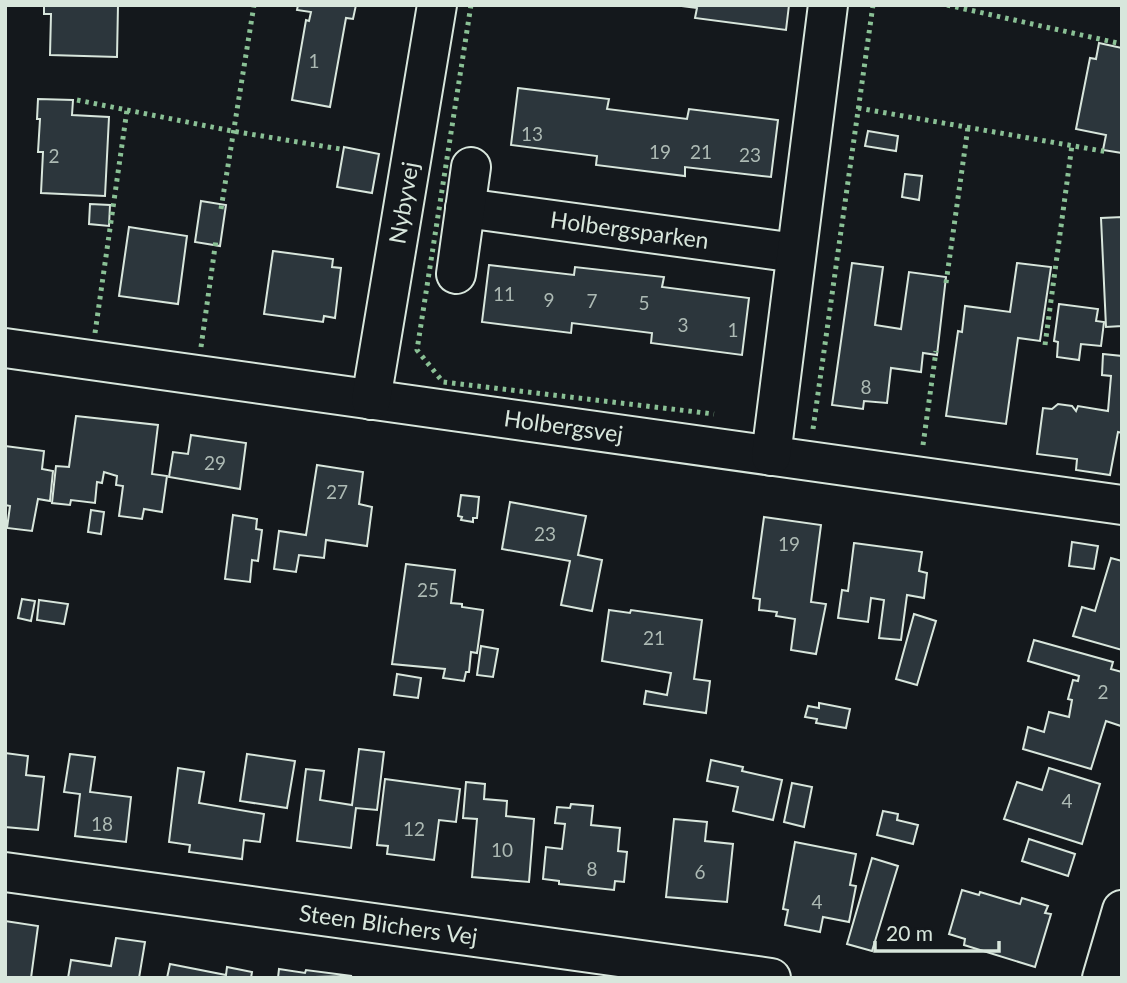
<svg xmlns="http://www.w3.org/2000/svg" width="1127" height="983" font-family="Lato,sans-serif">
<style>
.building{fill:#2c363c;stroke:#d8e6dc;stroke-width:2}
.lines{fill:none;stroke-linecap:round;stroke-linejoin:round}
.minor-casing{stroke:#d8e6dc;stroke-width:42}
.minor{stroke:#14181c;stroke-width:38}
.hedge{stroke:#8ac095;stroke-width:5;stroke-dasharray:3.5 5;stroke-linecap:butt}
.labels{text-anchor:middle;stroke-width:5;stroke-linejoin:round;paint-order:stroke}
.number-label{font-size:19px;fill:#adbab4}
.street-label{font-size:23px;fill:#d8e6dc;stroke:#14181c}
</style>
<rect width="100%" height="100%" fill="#14181c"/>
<g class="building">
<path d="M44,5H118L117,57L50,55L51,14H44Z"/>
<path d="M298,5H356L353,19L346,18L330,107L292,100L306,20L309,21L311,12L297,10Z"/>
<path d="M674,5H789L786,30L695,18L697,8Z"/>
<path d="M1099,43L1122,48V153L1103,150L1106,135L1076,129L1090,58L1096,59Z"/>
<path d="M518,88L609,99L607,109L687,119L689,109L778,120L771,177L685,167V176L596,165L597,156L511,145Z"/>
<path d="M38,99L73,100L72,115L109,117L105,196L41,193L43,152H38L40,119H37Z"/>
<path d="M868,131L898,136L896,151L865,146Z"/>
<path d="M344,147L379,154L372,193L337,187Z"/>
<path d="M905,174L922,176L919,200L902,197Z"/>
<path d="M201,201L226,205L220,246L195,242Z"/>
<path d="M90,204L110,205L109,226L89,224Z"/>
<path d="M1122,217V326L1106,327L1101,218Z"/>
<path d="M129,227L187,236L178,304L119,296Z"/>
<path d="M273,251L333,259L332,267L341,268L335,318L324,316L323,322L264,314Z"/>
<path d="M852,263L883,267L875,325L901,329L909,272L946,277L937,355L923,353L921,372L891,368L887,403L864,401L863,409L832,405Z"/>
<path d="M1017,263L1051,267L1040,341L1018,338L1006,424L946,416L958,331L962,332L965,306L1010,312Z"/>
<path d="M489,265L574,275L575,267L664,277L662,287L749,298L742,355L651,343L652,333L572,323L571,333L482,322Z"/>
<path d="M1059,304L1098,309L1096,321L1104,322L1101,346L1081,344L1079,360L1057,357L1058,342L1054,341Z"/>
<path d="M1103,354L1122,356V433L1118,432L1110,475L1076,470L1077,459L1037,454L1043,408L1052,409L1058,404L1072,406L1076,411L1078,406L1108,411L1111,376L1102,375Z"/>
<path d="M76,416L158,425L152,474L167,476L162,512L144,509L142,519L119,516L123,486L116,485L117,476L104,472L102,483L97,482L95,503L71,500L70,505L52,503L56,466L69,467Z"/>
<path d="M191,435L246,443L240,489L169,477L173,452L188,454Z"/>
<path d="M5,446L44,451L42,469L53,471L50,501L38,499L32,531L7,528L10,506L5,505Z"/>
<path d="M317,465L363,472L359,504L372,507L367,546L326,540L324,558L299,555L296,572L274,569L279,531L306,535Z"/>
<path d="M461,495L479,497L477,518H473V522L461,520L462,517L458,516Z"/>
<path d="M510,502L586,516L578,555L602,560L592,611L561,605L570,561L502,549Z"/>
<path d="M91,510L104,512L101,534L88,532Z"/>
<path d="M233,515L257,519L256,529L262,530L258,561L252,560L250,582L225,579Z"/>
<path d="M764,517L821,525L811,602L826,604L816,654L791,650L795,619L776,616L777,612L759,610L760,599L753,598Z"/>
<path d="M1072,542L1098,546L1094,569L1069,566Z"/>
<path d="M854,543L922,552L919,571L927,573L924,598L907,595L901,640L879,638L884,600L871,598L868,622L838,618L842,590L848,591Z"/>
<path d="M1111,558L1122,561V650L1073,636L1082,607L1095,611Z"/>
<path d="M406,564L455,570L451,603L462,604V607L483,610L477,653L471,652L469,672H466L464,681L443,678L445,669L392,664Z"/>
<path d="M22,599L35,601L31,621L18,618Z"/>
<path d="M39,600L68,604L64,624L37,620Z"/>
<path d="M609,610L630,613L631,610L702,620L694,679L710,681L706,713L644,704L646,691L667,695L671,673L602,661Z"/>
<path d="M914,614L936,621L917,685L896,679Z"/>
<path d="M1034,640L1113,662L1111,669L1122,672L1121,726L1106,721L1091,769L1023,749L1028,727L1044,732L1049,712L1069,717L1072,700L1068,699L1073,680L1078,681L1079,676L1028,661Z"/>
<path d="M481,646L498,649L493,677L477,675Z"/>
<path d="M397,674L421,678L418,698L394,695Z"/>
<path d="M819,703L850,709L846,728L816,723L817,719L805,717L808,706L819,708Z"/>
<path d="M359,749L384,752L377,810L356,808L351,848L297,841L306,769L324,771L320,800L352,805Z"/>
<path d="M5,753L28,756L26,775L44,777L38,830L5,827Z"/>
<path d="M70,754L95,757L90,792L131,797L126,842L75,836L80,794L64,792Z"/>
<path d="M247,754L295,761L287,808L240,801Z"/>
<path d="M711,760L743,767L742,771L782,780L773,820L733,811L738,787L707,781Z"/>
<path d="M178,768L204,772L199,803L264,814L260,842L244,840L242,859L189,852L190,845L169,842Z"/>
<path d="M1049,768L1100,784L1082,844L1004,819L1017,782L1042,790Z"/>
<path d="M385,779L460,789L456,822L439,820L434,860L387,854L388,846L377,845Z"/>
<path d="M466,782L485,784L484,799L507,801L506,816L534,819L529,882L472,877L477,819L463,818Z"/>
<path d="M792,783L812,787L804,827L784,822Z"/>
<path d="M571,804L593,806L591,825L620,828L618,851L627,852L624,882L615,881L614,890L559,884V881L543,879L546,847L562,849L565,824L555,823L557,807L570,808Z"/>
<path d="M883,811L898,814L897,820L918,825L913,844L877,835Z"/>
<path d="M674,819L707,822L705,841L733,844L727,902L666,897Z"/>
<path d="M1029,839L1075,854L1068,876L1022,861Z"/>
<path d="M795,842L856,854L850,885L856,886L849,922L823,917L820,932L785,925L788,910L783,909Z"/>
<path d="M872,858L898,866L872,951L847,944Z"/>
<path d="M962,890L979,895L980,892L1020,904L1022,898L1048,906L1045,913L1051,914L1035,967L964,945L965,939L949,934Z"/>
<path d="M5,921L38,926L31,978H5Z"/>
<path d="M116,938L145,942L139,978H68L71,960L111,966Z"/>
<path d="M170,964L226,975L227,967L252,972L251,978H167Z"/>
<path d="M279,969L305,973L306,970L352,976L278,978Z"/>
</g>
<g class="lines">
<g class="minor-casing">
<g id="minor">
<path id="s1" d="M465,208L796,253"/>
<path d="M456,274L471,167"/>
<path id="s2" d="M5,348L1122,505"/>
<path id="s3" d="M371,400L437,5"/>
<path d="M771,456L828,5"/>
<path id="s4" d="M5,872L771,978"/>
<path d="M1102,978L1122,910"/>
</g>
</g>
<use href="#minor" class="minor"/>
<g class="hedge">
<path d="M471,5L417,350L443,382L714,414"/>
<path d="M947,5L1122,44"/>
<path d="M77,100L232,131L340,149"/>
<path d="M858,108L1108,152"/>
<path d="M221,209L254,5"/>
<path d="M946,283L968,127"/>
<path d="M95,333L127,110"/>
<path d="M1045,345L1072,145"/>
<path d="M201,347L216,240"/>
<path d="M813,429L873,5"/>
<path d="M923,445L936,351"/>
</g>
</g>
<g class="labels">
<g class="number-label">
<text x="314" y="68">1</text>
<text x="532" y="141">13</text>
<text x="660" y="159">19</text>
<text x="701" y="159">21</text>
<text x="750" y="162">23</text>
<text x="54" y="163">2</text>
<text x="504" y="301">11</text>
<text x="549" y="307">9</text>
<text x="592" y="308">7</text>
<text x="644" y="310">5</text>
<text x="683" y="332">3</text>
<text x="733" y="337">1</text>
<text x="866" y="394">8</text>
<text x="215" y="470">29</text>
<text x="337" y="499">27</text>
<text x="545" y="541">23</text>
<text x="789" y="551">19</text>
<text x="428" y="597">25</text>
<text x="654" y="645">21</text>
<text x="1103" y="699">2</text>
<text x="1067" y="808">4</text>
<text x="102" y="831">18</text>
<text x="414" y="836">12</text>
<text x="502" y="857">10</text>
<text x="592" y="876">8</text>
<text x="700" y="879">6</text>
<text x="817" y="909">4</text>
</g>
<g class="street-label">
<text dy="8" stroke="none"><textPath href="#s3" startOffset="200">Nybyvej</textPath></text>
<text dy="8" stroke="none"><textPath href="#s1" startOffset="166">Holbergsparken</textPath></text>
<text dy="8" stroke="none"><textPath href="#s2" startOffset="564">Holbergsvej</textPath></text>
<text dy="8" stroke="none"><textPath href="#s4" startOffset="387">Steen Blichers Vej</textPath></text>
</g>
</g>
<rect width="1127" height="983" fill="none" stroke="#d8e6dc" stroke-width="14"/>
<path d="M875 941v10h124v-10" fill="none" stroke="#d8e6dc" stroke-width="3.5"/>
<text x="886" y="941" font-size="21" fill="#d8e6dc" stroke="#14181c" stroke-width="5" paint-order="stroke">20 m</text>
</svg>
